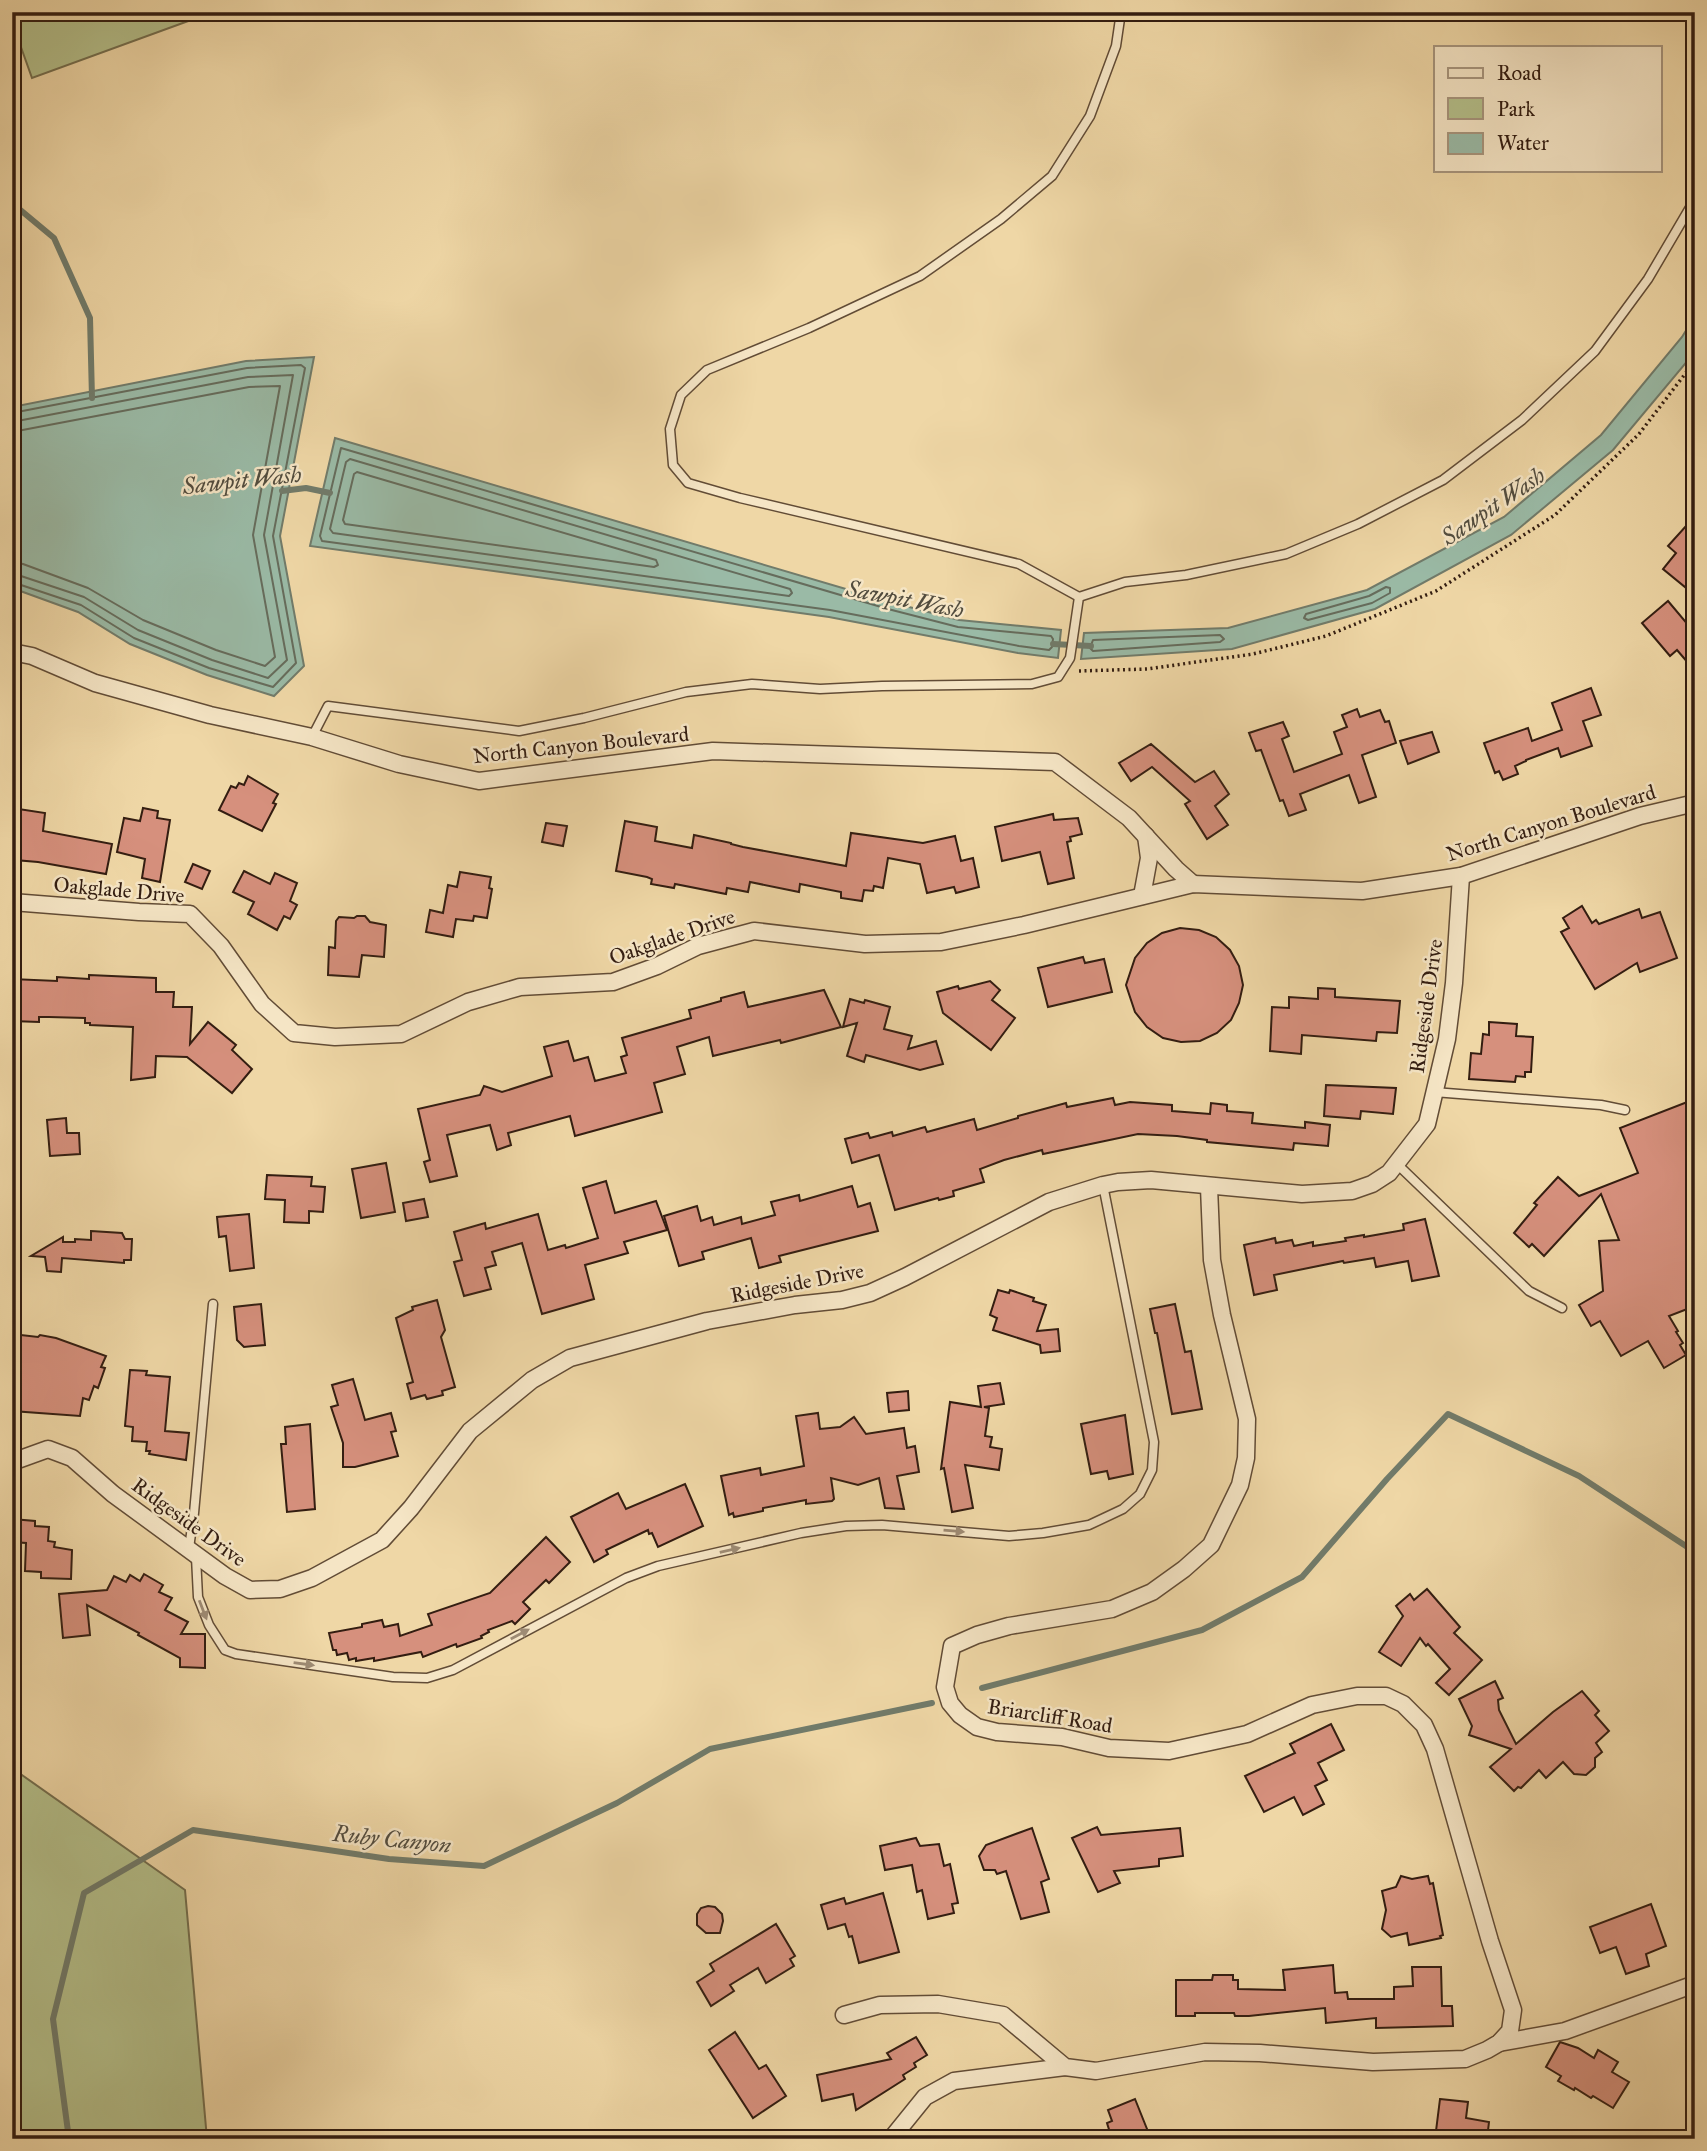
<svg xmlns="http://www.w3.org/2000/svg" width="1707" height="2151" font-family="'IM FELL Great Primer',serif">
<style>
.green{fill:#b4bf8a;stroke:#746e4e;stroke-width:2}
.water{fill:#9abaa6;stroke:#717b6a;stroke-width:2}
.lines{fill:none;stroke-linecap:round;stroke-linejoin:round}
.shore{stroke:#666c5c;stroke-width:2}
.stream{stroke:#717b6a;stroke-width:6}
.building{fill:#d6907d;stroke:#331d11;stroke-width:2}
.lane-casing{stroke:#624c36;stroke-width:11}
.street-casing{stroke:#624c36;stroke-width:19}
.path{stroke:#331d11;stroke-width:3.5;stroke-dasharray:2 3.5;stroke-linecap:butt}
.lane{stroke:#f5e5c5;stroke-width:8}
.street{stroke:#f5e5c5;stroke-width:16}
.oneway{fill:#9e8b74}
.labels{text-anchor:middle;stroke-width:5;stroke-linejoin:round;paint-order:stroke}
.street-label{font-size:21px;fill:#331d11;stroke:#f5e5c5}
.water-label{font-size:23px;font-style:italic;fill:#524c3e;stroke:#f5e5c5}
</style>
<rect width="100%" height="100%" fill="#efd7a6"/>
<filter id="stains"><feTurbulence type="fractalNoise" baseFrequency=".00286" numOctaves="4"/><feColorMatrix values="0 0 0 0 .2 0 0 0 0 .09 0 0 0 0 .02 0 0 0 .5 -.17"/></filter>
<radialGradient id="worn" r=".72"><stop offset=".6" stop-color="#630" stop-opacity="0"/><stop offset="1" stop-color="#630" stop-opacity=".3"/></radialGradient>
<g class="green">
<path d="M12,12H213L32,78L12,22Z"/>
<path d="M12,1768L185,1890L207,2139H12Z"/>
</g>
<g class="water">
<path d="M1695,316V352L1613,450L1511,535L1375,609L1232,649L1081,659L1084,633L1228,628L1367,590L1504,517L1601,435L1682,337Z"/>
<path d="M314,357L280,536L304,666L274,696L207,675L130,644L78,612L12,588V407L246,361Z"/>
<path d="M335,438L890,602L959,620L1061,630L1058,658L1018,653L829,617L310,546Z"/>
</g>
<g class="lines">
<g class="shore">
<path d="M12,413L247,368L301,365L305,368L273,536L296,663L273,687L209,668L134,638L81,605L12,582"/>
<path d="M12,422L248,377L293,375L264,535L287,660L268,678L212,660L138,630L84,597L12,573"/>
<path d="M12,432L249,387L280,386L253,535L275,657L265,666L216,650L143,620L88,588L23,564L12,562"/>
<path d="M341,448L888,609L958,627L1051,636L1053,639L1052,647L1049,650L1019,646L830,610L322,541L320,536Z"/>
<path d="M350,459L790,589L792,593L789,596L333,533L330,529L346,462Z"/>
<path d="M357,472L656,560L658,565L654,567L345,524L343,520L354,474Z"/>
<path d="M1386,587L1390,588V593L1372,603L1308,620L1304,618L1306,614L1369,596Z"/>
<path d="M1220,635L1224,639L1220,642L1093,651L1090,648L1093,640Z"/>
</g>
<g class="stream">
<path d="M12,203L54,238L90,318L92,398"/>
<path d="M282,491L306,488L330,493"/>
<path d="M1053,644L1091,646"/>
<path d="M982,1688L1202,1630L1302,1577L1387,1479L1448,1414L1579,1476L1695,1552"/>
<path d="M69,2139L53,2019L84,1893L193,1830L389,1859L484,1866L617,1803L710,1749L932,1703"/>
</g>
</g>
<g class="building">
<path d="M1695,516V576L1685,587L1663,569L1676,553L1668,546Z"/>
<path d="M1668,601L1695,633V671L1677,650L1670,656L1642,623Z"/>
<path d="M1591,688L1601,715L1583,721L1592,746L1561,757L1558,748L1526,760V761L1515,766L1518,774L1503,780L1499,771L1495,773L1484,743L1528,728L1532,741L1562,730L1552,703Z"/>
<path d="M1357,709L1360,717L1380,710L1385,722L1389,721L1396,743L1362,755L1376,797L1359,803L1349,775L1300,794L1306,810L1289,816L1283,800L1280,801L1261,750L1256,751L1249,733L1283,722L1289,736L1282,739L1294,772L1342,754L1334,732L1347,727L1342,715Z"/>
<path d="M1432,732L1439,752L1408,764L1400,741Z"/>
<path d="M1151,744L1195,782L1214,771L1229,794L1215,806L1228,825L1207,839L1185,804L1190,801L1152,767L1131,781L1119,763Z"/>
<path d="M248,776L278,794L273,803L276,804L262,831L219,810L231,786L236,788L239,783L244,785Z"/>
<path d="M12,808L45,813L43,831L112,844L106,874L38,862L15,860L18,842L12,841Z"/>
<path d="M143,808L158,811L157,818L170,820L160,882L142,878L145,859L117,852L124,818L140,821Z"/>
<path d="M1053,814L1054,820L1078,818L1082,834L1070,837L1071,841L1067,842L1074,878L1048,884L1040,852L1002,861L995,827Z"/>
<path d="M625,821L657,827L655,841L692,848L694,835L731,843V844L743,847L846,866L851,833L923,843L955,836L961,861L973,858L979,887L956,893L954,887L927,893L920,864L888,858L883,888L874,886L873,891L864,890L862,901L841,898V892L800,884L799,892L750,882L748,892L727,888L726,894L675,884L674,888L651,884L652,879L647,877L616,871Z"/>
<path d="M546,823L567,826L563,846L542,842Z"/>
<path d="M193,864L210,871L202,889L185,882Z"/>
<path d="M244,871L270,884L275,873L297,883L290,901L297,905L290,919L284,916L277,930L248,914L254,902L233,892Z"/>
<path d="M460,872L491,877L489,888L492,889L487,918L474,916L473,921L456,919L453,937L426,932L430,910L443,913L448,885L457,887Z"/>
<path d="M1582,906L1592,923L1596,920L1599,924L1639,909L1642,918L1660,912L1677,958L1640,972L1637,963L1595,989L1561,932L1569,928L1563,918Z"/>
<path d="M357,916H365L370,922L386,925L384,957L362,955L359,977L328,975L329,947L335,948L336,921L339,917L354,918Z"/>
<path d="M1180,928L1199,930L1216,937L1230,950L1239,966L1243,985L1239,1003L1231,1020L1217,1033L1200,1041L1181,1042L1163,1038L1147,1027L1135,1012L1126,985L1135,958L1147,943L1162,933Z"/>
<path d="M1083,957L1085,963L1104,959L1112,992L1048,1007L1038,968Z"/>
<path d="M89,975L156,978V992H174L173,1007H192L190,1044L208,1022L236,1045L232,1050L252,1069L232,1093L187,1057L156,1056L155,1077L131,1080L133,1027L90,1025V1023H85V1018L49,1017H39V1022L12,1021V979L57,981V977L89,979Z"/>
<path d="M990,981L1000,990L992,1000L1015,1018L991,1050L943,1013L937,992L958,986L959,989Z"/>
<path d="M1318,988L1335,989V997L1400,1001L1397,1033L1377,1032L1376,1041L1302,1035L1301,1054L1270,1051L1272,1007L1289,1008V997L1318,999Z"/>
<path d="M824,990L841,1027L781,1043L780,1040L713,1056L709,1037L677,1047L685,1074L654,1083L662,1112L575,1136L570,1116L508,1133L511,1145L497,1150L490,1125L447,1135L457,1176L430,1182L424,1162L430,1160L418,1109L480,1095L484,1086L502,1092L552,1076L544,1047L568,1041L574,1061L588,1057L595,1081L626,1073L621,1057L627,1055L622,1038L691,1018L689,1010L721,1001V998L744,992L748,1007Z"/>
<path d="M850,999L864,1003L865,1000L890,1007L884,1029L912,1036L908,1049L936,1041L943,1064L920,1070L866,1055L864,1062L847,1056L857,1023L843,1027Z"/>
<path d="M1489,1022L1517,1024L1516,1036L1533,1037L1531,1072H1525V1077L1516,1076L1515,1082L1469,1079L1471,1053L1481,1054L1483,1034L1489,1035Z"/>
<path d="M1326,1085L1396,1088L1393,1114L1361,1111L1360,1119L1324,1116Z"/>
<path d="M1113,1098L1115,1105L1130,1102L1172,1105V1111L1210,1114L1211,1103L1227,1105V1111L1253,1113L1252,1123L1305,1128V1122L1330,1125L1328,1146L1294,1143L1293,1150L1207,1142V1140L1177,1136L1138,1134L1043,1154L1042,1150L1004,1160L980,1169L984,1182L953,1191L954,1196L939,1200L938,1198L895,1210L879,1155L852,1163L845,1139L868,1133L870,1138L892,1132L893,1136L925,1127L927,1132L974,1119L977,1130L1018,1118V1116L1066,1103L1067,1107Z"/>
<path d="M1695,1099V1306L1669,1316L1678,1331L1676,1332L1683,1343L1680,1345L1686,1355L1664,1368L1648,1341L1621,1356L1600,1321L1591,1326L1579,1305L1603,1291L1599,1241L1619,1240L1601,1194L1544,1256L1532,1244L1529,1247L1514,1233L1537,1205L1534,1203L1558,1177L1579,1196L1638,1173L1620,1128Z"/>
<path d="M66,1118L67,1133H79L80,1154L50,1156L47,1120Z"/>
<path d="M386,1163L395,1212L361,1218L352,1169Z"/>
<path d="M267,1175L312,1177L311,1186L325,1187L323,1212L309,1211V1223L284,1222L285,1200L265,1199Z"/>
<path d="M606,1181L615,1213L656,1201L667,1230L624,1242L628,1253L585,1265L594,1299L542,1314L522,1243L492,1252L496,1265L485,1268L491,1289L464,1296L454,1262L462,1260L454,1232L485,1223L486,1229L538,1214L548,1250L565,1245L566,1248L598,1238L583,1188Z"/>
<path d="M852,1186L858,1207L870,1203L878,1231L779,1256L781,1262L759,1268L751,1238L702,1252L704,1259L679,1266L664,1216L697,1206L701,1221L712,1217L714,1225L741,1217L742,1224L775,1215L771,1202L799,1195L800,1201Z"/>
<path d="M424,1199L428,1217L406,1221L403,1203Z"/>
<path d="M249,1214L254,1268L230,1271L226,1236L219,1237L217,1217Z"/>
<path d="M1425,1219L1439,1276L1412,1281L1408,1261L1376,1267L1374,1258L1344,1263L1343,1261L1274,1275L1277,1290L1254,1295L1244,1245L1275,1238L1276,1243L1292,1240L1294,1246L1313,1242V1246L1346,1241L1345,1238L1364,1235V1237L1404,1230L1403,1224Z"/>
<path d="M91,1231L122,1233L125,1239H132L131,1260H124V1263L62,1258L61,1272L47,1271L45,1257L31,1256L63,1237V1242H75V1239L91,1240Z"/>
<path d="M998,1290L1009,1293L1010,1290L1034,1298L1033,1301L1046,1305L1037,1331L1058,1329L1060,1351L1041,1353L1040,1345L993,1330L997,1318L990,1315Z"/>
<path d="M437,1300L445,1330L441,1337L455,1387L442,1391L443,1395L427,1399L425,1395L411,1399L407,1384L413,1382L396,1318L413,1310L412,1307Z"/>
<path d="M261,1304L265,1345L244,1347L237,1340L234,1307Z"/>
<path d="M1175,1304L1185,1352L1191,1351L1202,1409L1172,1414L1157,1333H1155L1150,1309Z"/>
<path d="M12,1334L38,1337L40,1335L56,1338L106,1356L101,1367L105,1368L98,1388L94,1386L89,1400L83,1398L80,1416L12,1411Z"/>
<path d="M130,1370L147,1371L146,1375L170,1377L165,1431L189,1433L186,1460L149,1454L150,1451H146L147,1442L132,1441L133,1427L125,1426Z"/>
<path d="M353,1379L365,1420L391,1413L396,1431L391,1432L398,1456L355,1467H343V1443L331,1407L338,1405L332,1385Z"/>
<path d="M1000,1383L1004,1404L984,1407L989,1408L985,1436L992,1437L990,1447L1002,1449L999,1470L965,1465L973,1508L952,1512L944,1468L941,1469L950,1402L981,1407L978,1386Z"/>
<path d="M908,1391L909,1410L889,1412L887,1393Z"/>
<path d="M818,1413L820,1429L840,1427L854,1417L866,1434L904,1428L907,1448L915,1446L919,1472L897,1476L904,1509L885,1508L879,1478L858,1485L831,1478L834,1499L832,1501L806,1504V1500L763,1508V1511L734,1517L733,1513L729,1515L721,1476L760,1468L761,1475L804,1466L796,1416Z"/>
<path d="M1125,1415L1133,1474L1109,1479L1107,1471L1091,1474L1081,1424Z"/>
<path d="M310,1424L315,1509L287,1512L281,1444H286L285,1427Z"/>
<path d="M685,1484L703,1526L658,1547L652,1533L649,1534L648,1530L606,1550L608,1554L594,1562L571,1517L618,1493L626,1509Z"/>
<path d="M12,1519L35,1521V1526L49,1527L48,1541L55,1542L54,1547L72,1550L71,1579L41,1578V1572L25,1571L26,1543L12,1542Z"/>
<path d="M546,1537L570,1562L549,1583L546,1580L523,1602L530,1609L515,1624L512,1621L488,1630L489,1632L481,1636L482,1638L457,1647L456,1644L423,1657L421,1652L374,1661V1658L356,1661V1658L349,1660L347,1653L337,1655L336,1650H333L329,1633L362,1627V1624L382,1620L384,1627L398,1624L400,1636L432,1625L428,1614L490,1593Z"/>
<path d="M144,1574L163,1585L159,1592L172,1598L165,1610L188,1622L181,1634H205V1668L180,1667V1658L138,1635L139,1633L87,1605L90,1635L63,1638L59,1594L107,1590L114,1576L126,1582L130,1575L140,1581Z"/>
<path d="M1427,1589L1460,1627L1454,1633L1482,1660L1449,1695L1436,1683L1450,1669L1428,1644L1426,1646L1420,1638L1401,1666L1379,1652L1403,1616L1396,1606L1410,1594L1414,1600Z"/>
<path d="M1495,1681L1503,1698L1498,1700L1499,1710L1516,1744L1553,1712L1582,1691L1599,1711L1595,1715L1609,1731L1596,1743L1602,1752L1595,1758V1767L1586,1775L1574,1774L1563,1762L1546,1778L1539,1770L1521,1788L1518,1787L1514,1791L1490,1767L1511,1749L1469,1735L1472,1726L1459,1699Z"/>
<path d="M1331,1724L1344,1750L1318,1763L1327,1780L1315,1786L1324,1804L1303,1815L1294,1797L1264,1812L1245,1776L1295,1753L1290,1744Z"/>
<path d="M1097,1827L1101,1835L1180,1828L1183,1856L1159,1859V1866L1114,1871L1120,1883L1098,1892L1072,1838Z"/>
<path d="M1032,1828L1049,1879L1041,1882L1049,1912L1021,1919L1006,1871L997,1874L995,1870H984L979,1856L986,1845Z"/>
<path d="M916,1838L920,1846L939,1844L944,1866L950,1864L958,1903L952,1904L954,1913L928,1919L922,1890L917,1892L912,1865L885,1870L880,1846Z"/>
<path d="M1401,1876L1412,1879L1428,1876L1430,1884L1433,1883L1443,1935L1440,1936L1441,1938L1409,1945L1407,1933L1391,1937L1382,1929L1386,1910L1382,1891L1396,1887Z"/>
<path d="M883,1893L899,1952L859,1963L852,1936L849,1937L845,1924L828,1929L821,1905L844,1898L846,1904Z"/>
<path d="M1651,1904L1666,1946L1646,1954L1649,1966L1626,1974L1616,1947L1600,1953L1590,1927Z"/>
<path d="M708,1906L715,1907L722,1914L723,1921L720,1933H706L697,1925V1914L701,1908Z"/>
<path d="M776,1924L795,1956L790,1959L794,1966L766,1983L758,1968L730,1985L734,1991L711,2006L697,1982L714,1971L710,1964Z"/>
<path d="M1333,1965L1335,1993L1347,1992L1348,1999H1394V1987L1413,1986L1412,1967H1441L1442,2006H1452L1453,2026L1376,2028V2018L1326,2023L1325,2008L1249,2016H1235L1234,2013H1195V2016H1176V1980H1212L1213,1975H1233V1980H1238V1989L1285,1990L1283,1970Z"/>
<path d="M735,2032L759,2069L766,2065L786,2096L753,2118L709,2050Z"/>
<path d="M916,2037L927,2055L914,2063L916,2067L903,2075L905,2079L856,2110L853,2094L822,2101L817,2075L891,2059L887,2053Z"/>
<path d="M1560,2042L1578,2048L1594,2058L1598,2050L1618,2062L1612,2072L1629,2082L1613,2108L1593,2096L1591,2098L1575,2088L1574,2090L1558,2081L1561,2076L1546,2067Z"/>
<path d="M1135,2099L1151,2139H1112L1107,2123L1112,2121L1108,2110Z"/>
<path d="M1440,2099L1468,2102L1466,2118L1489,2122L1487,2139H1435Z"/>
</g>
<g class="lines">
<g class="lane-casing">
<g id="lane">
<path d="M1079,597L1019,564L740,498L688,483L673,465L670,429L681,395L707,370L809,328L920,276L1001,219L1052,176L1090,116L1116,46L1121,12"/>
<path d="M312,737L328,706L519,731L584,718L686,692L752,684L820,689L882,686L1032,684L1058,677L1070,658L1079,597L1125,582L1186,575L1286,554L1358,524L1443,480L1522,420L1595,351L1648,279L1695,199"/>
<path d="M1434,1092L1601,1105L1625,1110"/>
<path d="M1397,1164L1529,1291L1562,1308"/>
<path d="M189,1548L194,1513L213,1304"/>
<path d="M196,1557L198,1597L209,1625L225,1650L236,1654L393,1677L427,1678L453,1670L626,1578L658,1566L801,1533L846,1526L882,1525L1009,1536L1043,1533L1089,1525L1123,1509L1140,1494L1152,1470L1154,1442L1103,1185"/>
</g>
</g>
<g class="street-casing">
<g id="street">
<path d="M12,652L32,656L95,683L210,715L312,737L399,764L479,781L713,751L1055,762L1129,818L1176,869L1193,884"/>
<path d="M1142,896L1149,858L1146,836"/>
<path d="M12,902L139,912L190,914L221,946L262,1004L294,1033L335,1037L401,1034L468,1002L520,987L613,982L657,966L698,946L754,931L865,944L941,942L1024,925L1193,884L1362,891L1461,876L1640,816L1695,803"/>
<path d="M12,1462L48,1449L72,1458L113,1494L225,1576L250,1590L280,1589L312,1578L382,1540L411,1508L470,1431L532,1380L570,1358L707,1321L795,1305L842,1300L870,1293L905,1277L1049,1202L1103,1185L1118,1182L1151,1180L1302,1194L1352,1191L1372,1184L1389,1173L1427,1124L1447,1039L1454,983L1461,876"/>
<path d="M844,2015L880,2005L938,2004L1003,2015L1065,2067L1096,2071L1205,2052L1260,2053L1373,2062L1465,2059L1487,2050L1499,2043L1510,2031L1513,2010L1490,1941L1435,1749L1424,1725L1403,1704L1386,1696H1357L1312,1705L1247,1734L1169,1751L1109,1748L1062,1737L997,1732L977,1727L960,1715L950,1703L945,1687L952,1646L977,1635L1009,1626L1112,1609L1152,1592L1184,1569L1211,1545L1240,1485L1246,1458L1247,1419L1222,1315L1212,1260L1209,1187"/>
<path d="M1499,2043L1565,2031L1695,1984"/>
<path d="M891,2139L925,2097L954,2081L1065,2067"/>
</g>
</g>
<path class="path" d="M1079,671L1147,669L1253,654L1326,636L1436,591L1555,515L1639,434L1695,361"/>
<use href="#lane" class="lane"/>
<use href="#street" class="street"/>
</g>
<defs><path id="oneway-solid" d="M-6-.8H1V-3.2L6.5 0L1 3.2V.8H-6Z" transform="scale(1.75)"/></defs>
<g class="oneway">
<use href="#oneway-solid" transform="translate(954 1531) rotate(5)"/>
<use href="#oneway-solid" transform="translate(730 1550) rotate(-13)"/>
<use href="#oneway-solid" transform="translate(203 1610) rotate(69)"/>
<use href="#oneway-solid" transform="translate(520 1634) rotate(-28)"/>
<use href="#oneway-solid" transform="translate(304 1664) rotate(8)"/>
</g>
<g class="labels">
<g class="street-label">
<text transform="translate(581 745) rotate(-6)" y="7">North Canyon Boulevard</text>
<text transform="translate(1551 823) rotate(-17)" y="7">North Canyon Boulevard</text>
<text transform="translate(119 890) rotate(5)" y="7">Oakglade Drive</text>
<text transform="translate(672 937) rotate(-19)" y="7">Oakglade Drive</text>
<text transform="translate(1426 1006) rotate(-82)" y="7">Ridgeside Drive</text>
<text transform="translate(797 1283) rotate(-11)" y="7">Ridgeside Drive</text>
<text transform="translate(189 1522) rotate(36)" y="7">Ridgeside Drive</text>
<text transform="translate(1050 1716) rotate(9)" y="7">Briarcliff Road</text>
</g>
<g class="water-label">
<text transform="translate(242 480) rotate(-6)" y="8">Sawpit Wash</text>
<text transform="translate(1493 506) rotate(-34)" y="8">Sawpit Wash</text>
<text transform="translate(905 599) rotate(11)" y="8">Sawpit Wash</text>
<text transform="translate(392 1839) rotate(6)" y="8">Ruby Canyon</text>
</g>
</g>
<rect width="1707" height="2151" fill="none" stroke="#efd7a6" stroke-width="42"/>
<rect x="14" y="14" width="1679" height="2123" fill="none" stroke="#331d11" stroke-width="3.5"/>
<rect x="21" y="21" width="1665" height="2109" fill="none" stroke="#331d11" stroke-width="2"/>
<rect x="1434" y="46" width="228" height="126" fill="#f5e5c5" stroke="#a7957d" stroke-width="2"/>
<rect x="1448" y="68" width="35" height="10" fill="#f5e5c5" stroke="#a7957d" stroke-width="2"/>
<text x="1497" y="80" font-size="21" fill="#331d11">Road</text>
<rect x="1448" y="98" width="35" height="21" fill="#b4bf8a" stroke="#a7957d" stroke-width="2"/>
<text x="1497" y="116" font-size="21" fill="#331d11">Park</text>
<rect x="1448" y="133" width="35" height="21" fill="#9abaa6" stroke="#a7957d" stroke-width="2"/>
<text x="1497" y="150" font-size="21" fill="#331d11">Water</text>
<rect width="100%" height="100%" filter="url(#stains)"/>
<rect width="100%" height="100%" fill="url(#worn)"/>
</svg>
